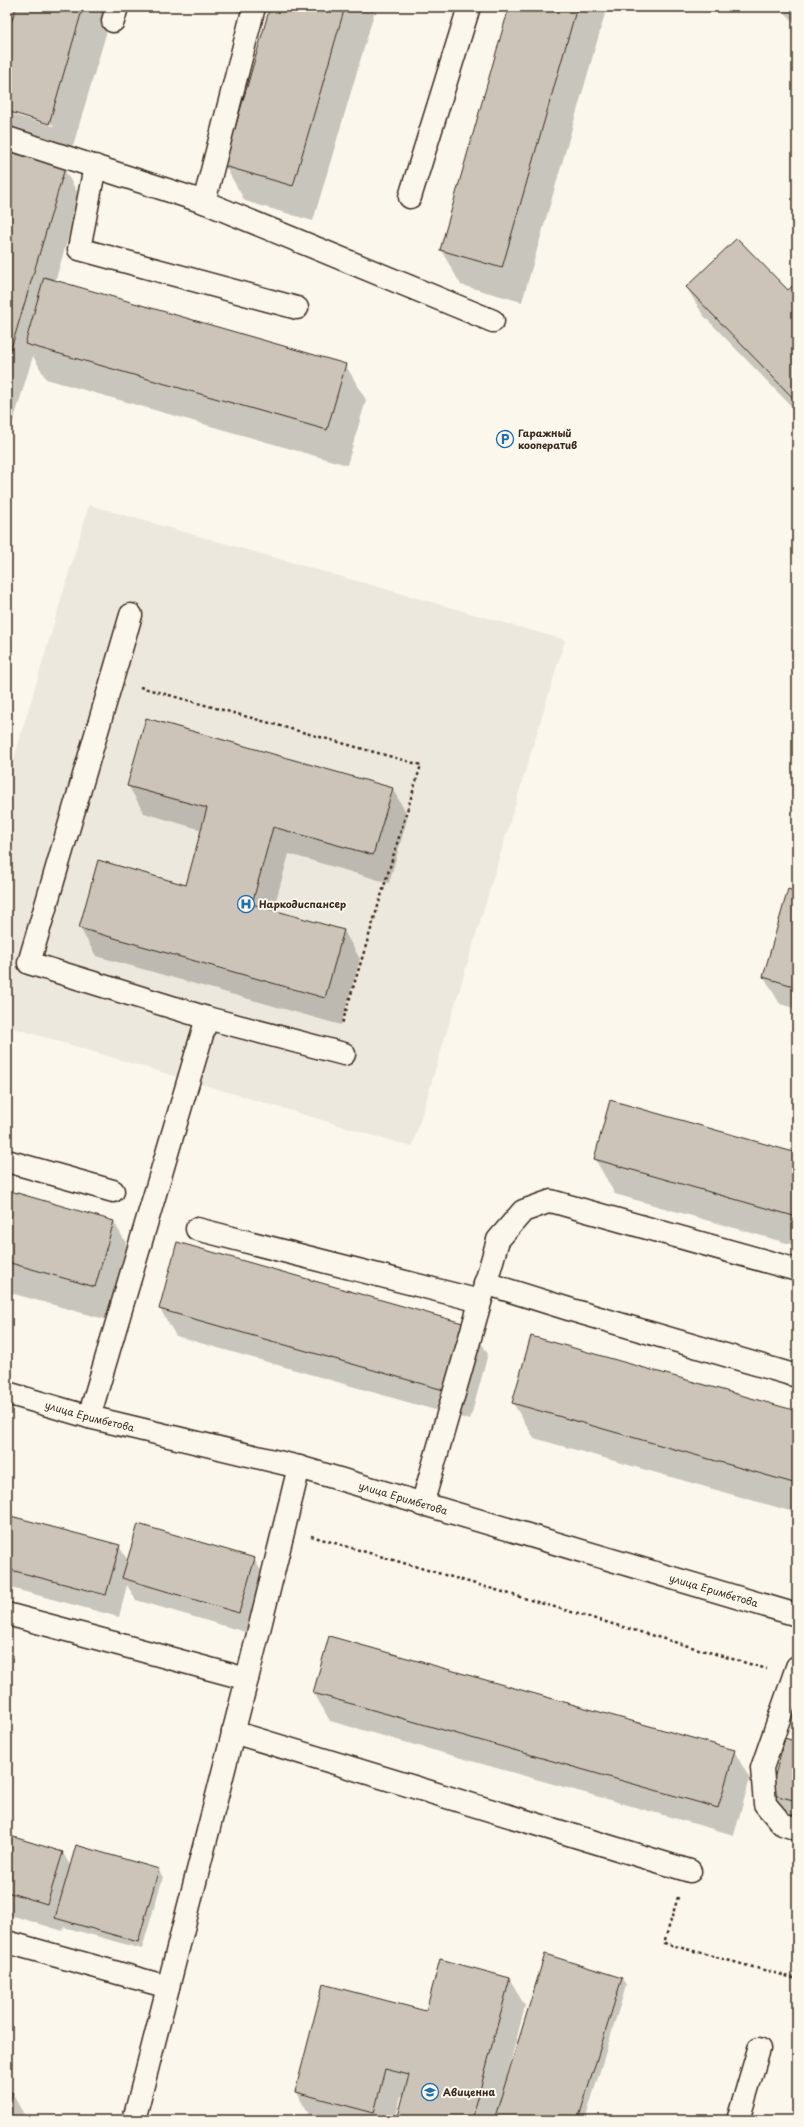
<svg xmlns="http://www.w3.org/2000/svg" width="804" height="2127" font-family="'Playpen Sans',sans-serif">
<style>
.built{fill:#ede8dd}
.shadow{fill:#0003;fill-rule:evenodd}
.building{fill:#ccc4b9;stroke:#3b2a1e}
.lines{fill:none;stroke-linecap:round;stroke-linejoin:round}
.minor-casing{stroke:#3b2a1e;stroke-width:25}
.path{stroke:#3b2a1e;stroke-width:2.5;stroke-dasharray:3 3;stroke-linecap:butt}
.minor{stroke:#fbf7ec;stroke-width:22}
.labels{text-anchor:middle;stroke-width:4;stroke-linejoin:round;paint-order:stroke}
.poi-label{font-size:10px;font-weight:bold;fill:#3b2a1e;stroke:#fbf7ec;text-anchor:start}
.street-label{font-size:10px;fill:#3b2a1e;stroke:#fbf7ec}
</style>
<rect width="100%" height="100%" fill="#fbf7ec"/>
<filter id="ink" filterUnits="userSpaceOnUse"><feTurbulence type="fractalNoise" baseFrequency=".025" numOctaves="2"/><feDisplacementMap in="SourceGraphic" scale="8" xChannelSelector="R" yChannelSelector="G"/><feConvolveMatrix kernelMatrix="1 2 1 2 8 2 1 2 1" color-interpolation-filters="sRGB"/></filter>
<g filter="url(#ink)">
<path class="built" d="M89,505L565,640L412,1147L7,1026V782Z"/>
<g class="shadow">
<path d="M17,7H114L69,159L7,139V39ZM14,113L54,125L53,126L14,115Z"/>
<path d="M271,7H376L313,221L245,201L225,166Z"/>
<path d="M510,7H607L522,302L461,285L441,250Z"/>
<path d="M780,7H797V26Z"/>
<path d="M7,152L64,169L80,197L55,282L345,364L366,400L347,465L46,379L33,356L7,442Z"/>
<path d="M797,283V412L703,315L687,288L788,292Z"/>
<path d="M128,785L392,788L408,816L389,883L289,854L273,911L344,931L360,959L341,1025L96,956L80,928L186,886L202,830L144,813Z"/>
<path d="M797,893V1009L780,1004L764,977Z"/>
<path d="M797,1154V1246L615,1194L595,1159Z"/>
<path d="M7,1191L114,1222L134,1257L115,1322L7,1292Z"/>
<path d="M160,1309L472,1327L488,1354L470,1420L176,1336Z"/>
<path d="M513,1403L797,1412V1513L534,1438Z"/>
<path d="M7,1516L119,1546L128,1561L254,1559L267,1581L252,1634L136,1600L127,1585L119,1617L7,1587Z"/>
<path d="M314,1693L734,1751L750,1779L734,1835L330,1721Z"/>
<path d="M797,1743V1819L784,1816L771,1794Z"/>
<path d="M7,1836L63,1853L71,1867L158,1870L163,1877L142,1949L64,1927L63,1931L7,1914Z"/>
<path d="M622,1978L626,1986L585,2120H398L405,2097L401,2096L395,2120H312L296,2092L427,2012L509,1979L525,2006L507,2076L508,2077Z"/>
<path d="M7,2092L12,2093L27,2120H7Z"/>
</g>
<g class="building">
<path d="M16,7H83L49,124L7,111V36Z"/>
<path d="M270,7H345L293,186L224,166Z"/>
<path d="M509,7H577L502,268L440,250Z"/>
<path d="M7,151L65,168L7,362Z"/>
<path d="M737,238L788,290L797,282V402L686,287Z"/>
<path d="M44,277L346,364L327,430L25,344Z"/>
<path d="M146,718L393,788L373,855L273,827L252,904L344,930L325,998L79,928L98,860L186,885L207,808L127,786Z"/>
<path d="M788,889L797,892V987L763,977Z"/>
<path d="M610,1100L797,1153V1217L594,1159Z"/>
<path d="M7,1190L114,1221L95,1287L7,1262Z"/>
<path d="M177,1242L473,1326L454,1393L159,1309Z"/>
<path d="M531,1336L797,1411V1484L512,1403Z"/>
<path d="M7,1515L120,1545L106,1595L7,1569Z"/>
<path d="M138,1524L255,1558L239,1613L122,1578Z"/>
<path d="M329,1636L735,1750L718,1808L313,1693Z"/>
<path d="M785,1738L797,1742V1801L770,1794Z"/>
<path d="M7,1835L63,1852L47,1904L7,1892Z"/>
<path d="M76,1845L159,1869L138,1942L55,1918Z"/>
<path d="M545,1954L622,1978L578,2120H494Z"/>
<path d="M440,1959L510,1978L472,2120H397L409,2075L385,2069L374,2113L295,2092L323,1984L426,2011Z"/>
<path d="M7,2091L13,2093L7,2112Z"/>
</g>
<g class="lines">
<g class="minor-casing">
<g id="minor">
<path d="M113,21L117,7"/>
<path d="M7,138L204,202L254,7"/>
<path d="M95,166L79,249L297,308"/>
<path d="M410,197L469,7"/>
<path d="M204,202L493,321"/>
<path d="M131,615L29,963L207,1018L344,1054"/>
<path d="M7,1161L113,1191"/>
<path d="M197,1229L480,1301"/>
<path d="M485,1283L575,1311L797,1376"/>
<path id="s1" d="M7,1393L89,1417L299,1467L797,1615"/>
<path d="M89,1417L207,1018"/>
<path d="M422,1505L498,1240L523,1211L551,1201L797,1270"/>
<path d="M7,1614L247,1679"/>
<path d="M797,1667L762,1768L765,1804L782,1824L797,1829"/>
<path d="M233,1732L690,1871"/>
<path d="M7,1942L168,1987"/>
<path d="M134,2120L247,1679L299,1467"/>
<path d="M738,2120L759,2049"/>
</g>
</g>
<g class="path">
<path d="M140,687L421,765L342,1024"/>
<path d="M311,1536L767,1669"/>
<path d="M678,1897L664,1943L797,1979"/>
</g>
<use href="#minor" class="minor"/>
</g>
</g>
<defs>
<g id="parking-ring" transform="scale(0.9)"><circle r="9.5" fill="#fbf7ec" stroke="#1f6fb2" stroke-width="1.5"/><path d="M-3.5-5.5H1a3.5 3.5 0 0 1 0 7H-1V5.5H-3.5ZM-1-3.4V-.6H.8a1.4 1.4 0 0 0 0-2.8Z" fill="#1f6fb2"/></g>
<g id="hospital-ring" transform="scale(0.9)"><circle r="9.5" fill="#fbf7ec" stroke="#1f6fb2" stroke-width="1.5"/><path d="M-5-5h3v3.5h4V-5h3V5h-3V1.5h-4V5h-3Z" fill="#1f6fb2"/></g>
<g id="university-ring" transform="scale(0.9)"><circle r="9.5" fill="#fbf7ec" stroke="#1f6fb2" stroke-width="1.5"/><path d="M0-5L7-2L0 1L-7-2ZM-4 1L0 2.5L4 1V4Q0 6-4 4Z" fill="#1f6fb2"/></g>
</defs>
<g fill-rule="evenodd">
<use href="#parking-ring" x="505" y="439"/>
<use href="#hospital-ring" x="246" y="904"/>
<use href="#university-ring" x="430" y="2092"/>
</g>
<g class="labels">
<g class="poi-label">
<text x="518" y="437">Гаражный<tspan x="518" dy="12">кооператив</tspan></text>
<text x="259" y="908">Наркодиспансер</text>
<text x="443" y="2096">Авиценна</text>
</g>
<g class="street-label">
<text dy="4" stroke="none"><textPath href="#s1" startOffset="86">улица Еримбетова</textPath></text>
<text dy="4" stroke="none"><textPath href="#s1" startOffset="410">улица Еримбетова</textPath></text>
<text dy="4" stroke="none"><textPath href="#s1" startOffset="734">улица Еримбетова</textPath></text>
</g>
</g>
<rect width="804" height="2127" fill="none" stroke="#fbf7ec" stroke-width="24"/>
<rect x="12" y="12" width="780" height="2103" fill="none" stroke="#3b2a1e" stroke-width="1.5" filter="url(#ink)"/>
</svg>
